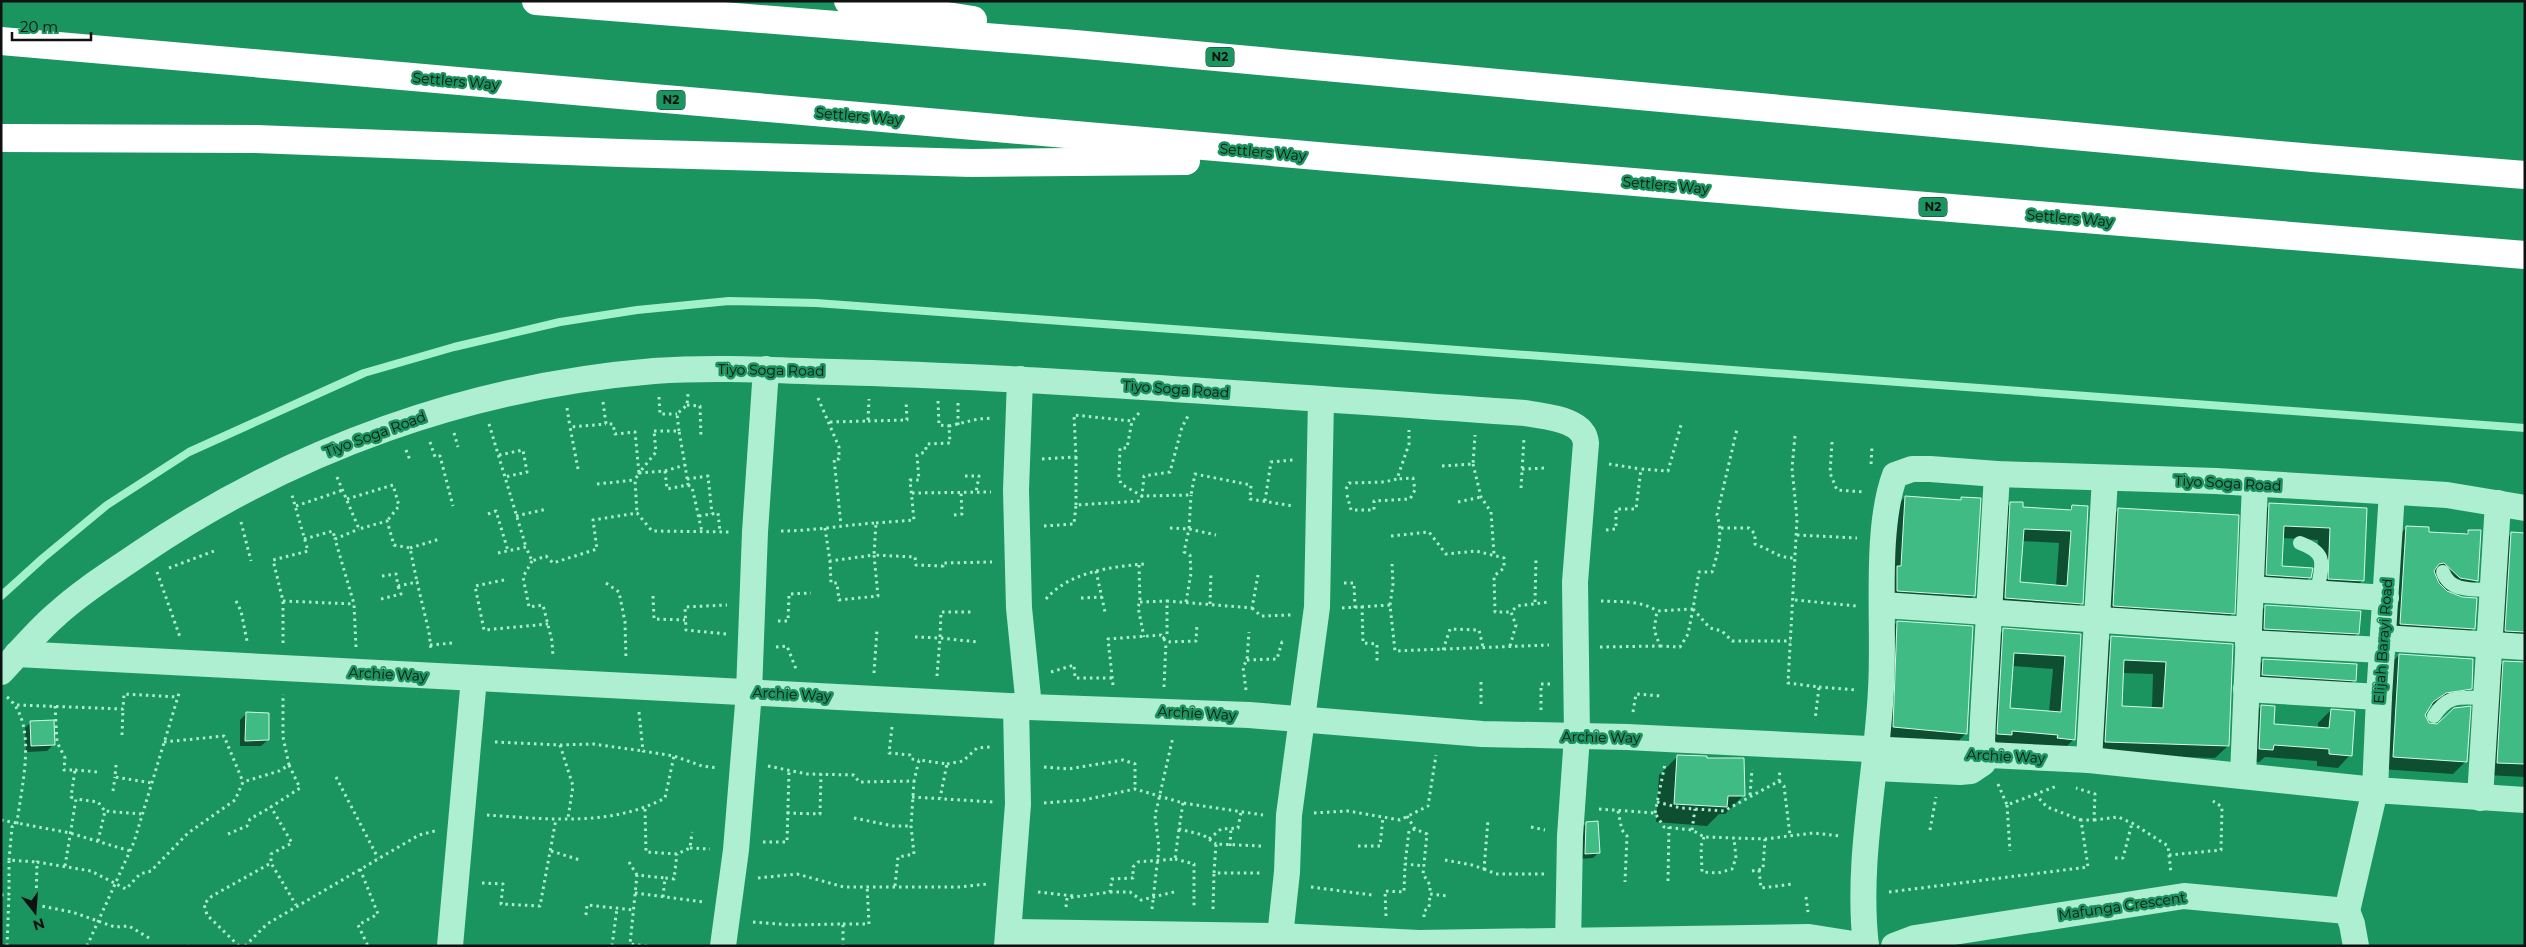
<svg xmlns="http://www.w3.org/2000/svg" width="2526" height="947" font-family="Montserrat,sans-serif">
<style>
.shadow{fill:#0007;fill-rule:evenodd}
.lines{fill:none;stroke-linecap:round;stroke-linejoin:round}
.stream{stroke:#a1f1cb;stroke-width:8}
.building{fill:#3fbb83;stroke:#d4fbe9;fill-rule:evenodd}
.path{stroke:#aeefd1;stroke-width:3;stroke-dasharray:2.5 4;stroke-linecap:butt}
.lane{stroke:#aeefd1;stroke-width:14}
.street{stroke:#aeefd1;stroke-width:26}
.highway{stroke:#fff;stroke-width:28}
.labels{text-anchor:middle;stroke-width:5;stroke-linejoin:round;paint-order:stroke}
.shield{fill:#1b955f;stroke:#143928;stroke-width:1}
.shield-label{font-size:12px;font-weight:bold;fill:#111}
.street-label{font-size:14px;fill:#111;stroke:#1b955f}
</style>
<rect width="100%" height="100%" fill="#1b955f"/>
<g class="shadow">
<path d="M1905,497L1959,501L1962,498L1974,596L1961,608L1885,603L1893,510Z"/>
<path d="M2011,503L2022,508L2068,511L2072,506L2082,603L2069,616L1993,610L1998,515ZM2022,541L2059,543L2056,586L2019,583Z"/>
<path d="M2270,505L2365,509L2362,581L2350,594L2316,591L2318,540L2282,538L2281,567L2310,577L2297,590L2254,587L2257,517Z"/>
<path d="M2119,509L2233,613L2221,626L2101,618L2106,522Z"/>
<path d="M2407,527L2428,533L2464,535L2468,531L2477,580L2464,593L2444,590L2474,628L2461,641L2388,636L2394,540Z"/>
<path d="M2512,533L2525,534V651L2493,643L2499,546Z"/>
<path d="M2266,606L2358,633L2345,646L2252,641L2253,619Z"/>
<path d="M1897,622L1966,733L1954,746L1881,740L1885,635Z"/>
<path d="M2004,630L2080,635L2074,739L2061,752L1985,747L1991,642ZM2012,666L2053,669L2049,712L2009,710Z"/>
<path d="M2112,637L2232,645L2228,746L2215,758L2093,754L2099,650ZM2123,673L2153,674L2152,709L2121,708Z"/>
<path d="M2399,655L2470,688L2458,701L2432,705L2424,715L2428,724L2466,761L2453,774L2380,769L2386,668Z"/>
<path d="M2263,660L2354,680L2342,693L2250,687L2251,673Z"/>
<path d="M2504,662H2525V777L2485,775L2491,675Z"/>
<path d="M2261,706L2273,725L2318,728V723L2331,710L2350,755L2338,768L2317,766V761L2265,757L2259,762L2247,761L2249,719Z"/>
<path d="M246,714L268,740L261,746H240V720Z"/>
<path d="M31,722L53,745L47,751L26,752L25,728Z"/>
<path d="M1678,756L1744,795L1725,814H1719L1707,826L1656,822L1659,775Z"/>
<path d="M1587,823L1599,852L1593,858L1579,859L1580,829Z"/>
</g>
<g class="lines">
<path class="stream" d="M1,596L43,558L107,505L189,452L364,373L454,347L560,322L637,310L729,301L816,303L2525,428"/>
</g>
<g class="building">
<path d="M1905,496L1961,500V497L1981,498L1975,596L1897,591V566H1901Z"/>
<path d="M2010,502H2023V507L2071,510L2072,505L2088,506L2083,604L2005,598ZM2024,529L2071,531L2067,586L2020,582Z"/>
<path d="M2269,503L2367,508L2364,581L2328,579L2330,528L2284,526L2282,566L2313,568L2311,578L2266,575Z"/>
<path d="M2118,508L2239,515L2235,614L2113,606Z"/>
<path d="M2406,526L2429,527V532L2468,534V530H2481L2478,581L2460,578L2444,563L2439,564L2434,571L2439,583L2447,591L2462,597L2477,598L2475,629L2400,624Z"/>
<path d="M2511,532L2525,533V632L2505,631Z"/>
<path d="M2265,605L2361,611L2359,634L2264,629Z"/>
<path d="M1897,621L1973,626L1967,734L1893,727Z"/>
<path d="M2003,628L2081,634L2075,740L2057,738L2058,735L2012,731V735L1997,734ZM2014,653L2065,656L2061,712L2010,708Z"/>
<path d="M2111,636L2233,644L2229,746L2105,742ZM2124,660L2166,662L2163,708L2122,706Z"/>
<path d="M2399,654L2473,659L2472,689L2446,693L2433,702L2425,715L2429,723L2437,724L2454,708L2471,706L2467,762L2393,757Z"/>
<path d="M2263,659L2357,664L2356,681L2262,675Z"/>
<path d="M2503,661L2525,662V764L2497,763Z"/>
<path d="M2261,705L2275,706L2274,724L2329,728L2331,709L2355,711L2352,756L2329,754V749L2274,745L2273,750L2259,749Z"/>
<path d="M246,712L269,713V740L245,741Z"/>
<path d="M54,720L55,745L31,746L30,721Z"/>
<path d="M1677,755L1707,756V758H1744L1745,796H1728L1727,807L1674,804Z"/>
<path d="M1598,821L1600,853L1585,854L1586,822Z"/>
</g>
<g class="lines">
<g class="path">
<path d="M659,397L660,414H677"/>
<path d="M818,398L839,447V459H834L841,525"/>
<path d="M938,401L939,425L949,426"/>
<path d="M603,402L606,424H613L615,434L635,432L639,473L635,480L637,513"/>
<path d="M958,403V425"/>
<path d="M687,405L700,406L701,438"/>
<path d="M567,408L570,427"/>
<path d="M1139,413L1132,421L1127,448H1120L1119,476L1121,484L1142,496L1144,476L1170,472L1182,427L1188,416"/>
<path d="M868,421L907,420L906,401"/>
<path d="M830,422L868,421L869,399"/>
<path d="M489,424L526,547"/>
<path d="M654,431H679L685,465L665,471L639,473L656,452Z"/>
<path d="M679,431L677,414L687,405L688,394"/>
<path d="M454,433L458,447"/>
<path d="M1795,436L1792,468L1797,519L1788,683L1819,687L1815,720"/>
<path d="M430,442L435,457L440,456L453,506"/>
<path d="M1832,442L1830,473L1837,490L1864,492"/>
<path d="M406,450L410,460"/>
<path d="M499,455L523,450L527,472L505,477"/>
<path d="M1076,457V505"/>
<path d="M1042,459L1076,457L1074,415L1132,421"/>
<path d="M1473,464L1481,497L1491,512L1494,554"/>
<path d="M1609,464L1641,469"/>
<path d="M1871,464L1872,447"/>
<path d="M1442,466L1473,464L1475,435"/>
<path d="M578,469L570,427L606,424"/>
<path d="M1522,469L1547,468"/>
<path d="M665,471L667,489L688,485L685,465"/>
<path d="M965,476H979L976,492"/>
<path d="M337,477L359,529L387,521L394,545L410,548L417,582"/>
<path d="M687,479L708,476L712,514"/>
<path d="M597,484L635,480"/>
<path d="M688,485L692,487L702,532"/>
<path d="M1521,488L1524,438"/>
<path d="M1346,489L1349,483L1384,482L1397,479L1409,444V430"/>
<path d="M912,493L991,492"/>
<path d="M1347,495L1351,510H1374V501L1410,499L1415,490L1413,478L1397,479"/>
<path d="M347,499L393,485L399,506L387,521"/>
<path d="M1265,501L1271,462L1293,460"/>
<path d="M1458,502L1481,497"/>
<path d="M296,506L343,490"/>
<path d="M488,514L496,511L508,551"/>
<path d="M954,515L962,514L961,492"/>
<path d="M516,516L547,509"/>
<path d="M699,516L718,513L720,532"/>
<path d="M241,522L251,561"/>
<path d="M876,523L914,520L910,480H919L917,455L925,452L927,444L950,443L949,426L978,419L993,418"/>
<path d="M1044,526L1074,524L1076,505L1140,501L1142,496L1191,495L1195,474L1251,485L1250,499L1293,506"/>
<path d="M825,528L830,561L874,555L878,596L839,600L837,583H831L830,561"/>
<path d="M1170,528L1189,529L1191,495"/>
<path d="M1721,528H1749L1755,534V544C1772,550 1777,558 1795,558"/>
<path d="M1606,530L1616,529V509H1636L1641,469L1668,471L1681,425"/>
<path d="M781,531C813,531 844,525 876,523L874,555L915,557L916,565L943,566V563L992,562"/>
<path d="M1797,535L1857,538"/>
<path d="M1391,536L1429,532L1446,554L1476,551L1504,558V568L1494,576L1495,612H1511"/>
<path d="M304,539L333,531L335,539"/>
<path d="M410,548L440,539"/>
<path d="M498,553L526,547L532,561L546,556L553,563L597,549L593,520L637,513L652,531L730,532"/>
<path d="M532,561L523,577L529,607L543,605L552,641L553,657"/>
<path d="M1139,565L1140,602L1138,607L1144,637"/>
<path d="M169,568L214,551"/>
<path d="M1096,571L1105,612"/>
<path d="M157,572L180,637"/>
<path d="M382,576L396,574L398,586L417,582L429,632L431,650"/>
<path d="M504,580L475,586L484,630L548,624"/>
<path d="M606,583L619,592L625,622L626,660"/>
<path d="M1344,583H1354L1355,608"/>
<path d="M653,596L654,619L685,620"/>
<path d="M1081,598L1102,597"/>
<path d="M381,599L401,594L398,586"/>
<path d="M1046,599C1069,572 1110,567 1144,564"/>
<path d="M1795,600L1857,606"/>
<path d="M236,601L241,611L247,641"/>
<path d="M283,601L354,604"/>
<path d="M1601,601C1619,602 1641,600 1657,611"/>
<path d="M1140,602L1167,601"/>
<path d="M1186,602L1191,573L1190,555L1184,552L1189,529L1216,535"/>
<path d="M1535,602L1536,559"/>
<path d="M1210,604L1211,572"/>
<path d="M1390,605L1393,584L1392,564"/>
<path d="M1362,606L1363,643L1377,644V663"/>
<path d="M1252,608L1261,616L1291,615"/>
<path d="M1342,608L1390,605L1395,651L1549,645"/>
<path d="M1693,609L1710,628L1722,631L1732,641H1791"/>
<path d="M778,621H788L789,594L811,593"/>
<path d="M726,634L686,630L685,607L727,605"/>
<path d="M915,637L940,638L941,612H974"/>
<path d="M1163,639L1167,634V601L1252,608L1258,575"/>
<path d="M283,643V601L273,560L308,551L292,495"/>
<path d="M430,645L453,643"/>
<path d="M1510,646L1516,625L1511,612L1517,606L1549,602"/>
<path d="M1660,646L1680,647L1688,634L1693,609"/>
<path d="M356,647L354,604L335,539L359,529"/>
<path d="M776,647L787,646L796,669"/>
<path d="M1600,647L1660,646L1654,630L1657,611L1693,609L1699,572H1712C1718,553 1723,534 1717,515L1737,429"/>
<path d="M1443,650L1450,629L1479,630L1483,647"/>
<path d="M1247,660L1277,659L1282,642L1286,643"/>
<path d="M1051,672L1074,665L1075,678H1112"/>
<path d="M874,673L877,630"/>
<path d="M937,676L940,638L978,642"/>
<path d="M1481,682V708"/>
<path d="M1113,685L1108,639L1161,635L1166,642L1196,641L1197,624"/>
<path d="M1164,687L1166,642"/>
<path d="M1819,687L1856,690"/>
<path d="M1246,690L1243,667L1247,660L1249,632"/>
<path d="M7,697C39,723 21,787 17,823L12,827L9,860"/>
<path d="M17,705L123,709L124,694L178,697"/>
<path d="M55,706L57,742L65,758L64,770H75L71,797L76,799"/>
<path d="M1541,710V684H1552"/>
<path d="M639,712L643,751L674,756L702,766L718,768"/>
<path d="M1633,712L1636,694L1661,696"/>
<path d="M892,727L889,753L910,755L911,759L919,760"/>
<path d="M122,735L123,709"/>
<path d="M164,742L224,736L243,782"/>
<path d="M495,742L560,745L593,744L643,751"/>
<path d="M560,745L573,786L568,818"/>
<path d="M947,764L963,761L977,748L990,747"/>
<path d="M116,765L115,777L152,783"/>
<path d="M289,765L300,788L271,807L292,843L271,854V863L296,905"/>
<path d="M768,766L807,774L854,775L859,782L914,781L919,760L947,764L940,798"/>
<path d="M1044,767L1068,769L1123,760L1135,764V789"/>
<path d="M75,770L98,772"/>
<path d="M336,777L378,858"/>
<path d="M1779,781L1784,786L1790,835"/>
<path d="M1998,784L2007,805L2057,786"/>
<path d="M113,791L115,777"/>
<path d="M2035,794L2047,807L2081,820"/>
<path d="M1750,795L1752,769"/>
<path d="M912,797L993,802"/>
<path d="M1657,802L1681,808L1724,811L1779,781L1780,770"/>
<path d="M1044,803L1084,800L1135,789L1183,803L1263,815"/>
<path d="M1183,803L1179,829L1203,835L1216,844"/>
<path d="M2007,805L2010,851"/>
<path d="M645,809L646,852L677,854L690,848L692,832"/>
<path d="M1599,809L1655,813L1664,827L1692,830L1704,837L1765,839L1813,833L1840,836"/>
<path d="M1618,811L1622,830L1627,836L1625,882"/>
<path d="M787,813L820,814L821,774"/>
<path d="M1314,813L1348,811L1400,820L1428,806L1436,755"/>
<path d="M1655,813L1665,764"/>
<path d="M487,815C546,819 611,827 665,798L674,756"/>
<path d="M1407,816L1415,829L1427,834L1423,874L1430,885V894"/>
<path d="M854,818L893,826H911"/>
<path d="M1,820L70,833L130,851"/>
<path d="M2094,820L2118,817L2132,823L2168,846L2171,873"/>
<path d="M1531,827L1545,830"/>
<path d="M1415,829L1409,831L1405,864L1424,866"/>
<path d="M1692,830L1695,809"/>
<path d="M1930,830L1936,797"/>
<path d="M228,834L247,826L250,819L271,807"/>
<path d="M1704,837L1701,846L1702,872L1718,873L1732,869L1736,858L1734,838"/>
<path d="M1209,839L1221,829L1238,828L1241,812"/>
<path d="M98,841L105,811L141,814"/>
<path d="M763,842H787L789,771"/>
<path d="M1230,846L1231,828"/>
<path d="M1261,846L1216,844L1214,873H1262"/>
<path d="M1358,846H1380L1383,817"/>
<path d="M690,848L710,849"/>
<path d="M551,851L580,860"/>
<path d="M2169,855L2221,850L2222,807L2213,801"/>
<path d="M2115,858H2123L2132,823"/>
<path d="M1175,859L1194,864V908"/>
<path d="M1445,860L1472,865L1484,869L1488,820"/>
<path d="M629,862L637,875"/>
<path d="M65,866L76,799L98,802L105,811"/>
<path d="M360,869L378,914L358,925L368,946"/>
<path d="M1484,869L1496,874H1545"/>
<path d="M1759,870L1761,888L1793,884"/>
<path d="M1752,871L1763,869L1765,839"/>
<path d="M758,878L797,874L844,887H960L987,884"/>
<path d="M1668,881L1669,827"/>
<path d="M482,883L503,884L501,904L540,906L556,819"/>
<path d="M895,886L898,857L914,854L911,826L914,781"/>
<path d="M1311,887L1372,895"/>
<path d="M1038,892L1074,896"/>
<path d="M1110,892H1130L1141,900L1174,892"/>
<path d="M1889,892L2088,867L2081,820H2094L2095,794L2076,788"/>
<path d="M635,893L704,902"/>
<path d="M1,895L9,894V860L37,862"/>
<path d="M663,897L665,878L674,879L677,854"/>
<path d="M1806,897L1808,912"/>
<path d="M1066,907L1067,898L1110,892L1112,879L1133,878V867L1138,862L1175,859L1179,829"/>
<path d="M1152,909L1159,847L1155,816L1173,737"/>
<path d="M1213,909L1214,873"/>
<path d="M586,915L587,905L634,910"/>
<path d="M1386,916L1385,891L1404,892L1405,864"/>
<path d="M1424,917V911L1429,908L1430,894L1449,896"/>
<path d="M753,922L790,925L843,924V946"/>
<path d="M843,924H869L867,885"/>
<path d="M149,938L129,926L115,927L72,912L36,905L37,862L91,871L126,889L140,874L151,871L188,833L235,800L243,782L279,771L289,765L283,737V694"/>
<path d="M7,946L9,894"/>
<path d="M87,946L134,842L180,690"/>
<path d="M187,946H188"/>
<path d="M239,946L207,915L204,904L212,896L271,863"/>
<path d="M245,946L267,924L419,835L435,831"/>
<path d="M612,946L617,908"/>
<path d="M647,946L630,944L637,875L665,878"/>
</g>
<g class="lane">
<path d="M2300,543C2330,554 2321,566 2317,593"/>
<path d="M2443,572C2450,593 2475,589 2493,590"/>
<path d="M2434,716C2449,693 2461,698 2486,698"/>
</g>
<g class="street">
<path d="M1020,379L1016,490L1019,608L1029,707"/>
<path d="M2251,589L2386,598"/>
<path d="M1883,605L2249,630"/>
<path d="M2383,638L2525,647"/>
<path d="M2248,643L2382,650"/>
<path d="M17,654L1029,707L1249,715L1482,734L1627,737L2089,760L2375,790L2525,800"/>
<path d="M1,672C19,653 37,631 57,614C83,590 113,572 142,552C294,449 471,386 654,371C727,366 799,372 872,373C923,375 974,377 1025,380C1192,389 1359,402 1525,413C1544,417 1584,418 1586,443L1575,582L1577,736L1570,836L1568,946"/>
<path d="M2246,689L2379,697"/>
<path d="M2089,760L2105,478"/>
<path d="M1875,768L1960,772L1971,771L1983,763L1986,756L1982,742L1983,719L1997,474"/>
<path d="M2243,776L2255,484"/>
<path d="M2480,798L2498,503"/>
<path d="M2347,911L2375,790L2379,697L2392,492"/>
<path d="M1009,932L1279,936L1419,943L1809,937L1866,946"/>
<path d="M450,946L474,678"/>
<path d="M723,946L736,850L749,692L755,532L766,369"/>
<path d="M1007,946L1018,804L1016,706"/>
<path d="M1279,946L1287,872L1289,815L1317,607L1321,399"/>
<path d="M1866,946C1856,861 1877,774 1881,689C1885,627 1874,531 1895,475L1912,469H1930L1997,474L2216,481L2447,495L2525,508"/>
<path d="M1894,946L1915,938L2184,896L2347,911L2352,924L2356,946"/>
</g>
<g class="highway">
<path d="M536,1L1075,44L2313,158L2525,175"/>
<path d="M848,1L973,20"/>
<path d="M1,41L1340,158L2525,255"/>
<path d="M1,138L256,139L620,153L972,163L1186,161"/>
</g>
</g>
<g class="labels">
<g class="shield">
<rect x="1206" y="47.5" width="28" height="19" rx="4"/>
<rect x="657" y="90.5" width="28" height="19" rx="4"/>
<rect x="1919" y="197.5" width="28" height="19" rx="4"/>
</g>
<g class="shield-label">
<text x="1220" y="61">N2</text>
<text x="671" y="104">N2</text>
<text x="1933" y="211">N2</text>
</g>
<g class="street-label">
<text transform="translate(456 81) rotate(5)" y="5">Settlers Way</text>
<text transform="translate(859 116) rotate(5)" y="5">Settlers Way</text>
<text transform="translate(1263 152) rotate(5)" y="5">Settlers Way</text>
<text transform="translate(1666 185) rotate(5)" y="5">Settlers Way</text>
<text transform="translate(2070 218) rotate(5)" y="5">Settlers Way</text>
<text transform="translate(771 370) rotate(1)" y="5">Tiyo Soga Road</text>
<text transform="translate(1176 389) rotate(4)" y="5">Tiyo Soga Road</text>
<text transform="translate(375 434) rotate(-20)" y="5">Tiyo Soga Road</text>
<text transform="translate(2228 483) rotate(3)" y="5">Tiyo Soga Road</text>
<text transform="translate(2383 641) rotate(-86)" y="5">Elijah Barayi Road</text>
<text transform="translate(388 674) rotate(3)" y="5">Archie Way</text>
<text transform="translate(792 694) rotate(3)" y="5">Archie Way</text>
<text transform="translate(1197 713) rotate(3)" y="5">Archie Way</text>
<text transform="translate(1601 737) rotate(1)" y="5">Archie Way</text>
<text transform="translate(2006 756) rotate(3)" y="5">Archie Way</text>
<text transform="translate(2122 906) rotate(-8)" y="5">Mafunga Crescent</text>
</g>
</g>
<rect width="2526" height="947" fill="none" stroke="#111111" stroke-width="5"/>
<g transform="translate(35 912) rotate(163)" stroke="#1b955f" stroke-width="4" paint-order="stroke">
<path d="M0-4L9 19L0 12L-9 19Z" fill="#111111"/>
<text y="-8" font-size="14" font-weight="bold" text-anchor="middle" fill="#111111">N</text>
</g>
<path d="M12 32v8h79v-8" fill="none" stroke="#111111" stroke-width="2.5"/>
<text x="20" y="32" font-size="15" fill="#111111" stroke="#1b955f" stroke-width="4" paint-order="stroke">20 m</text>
</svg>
